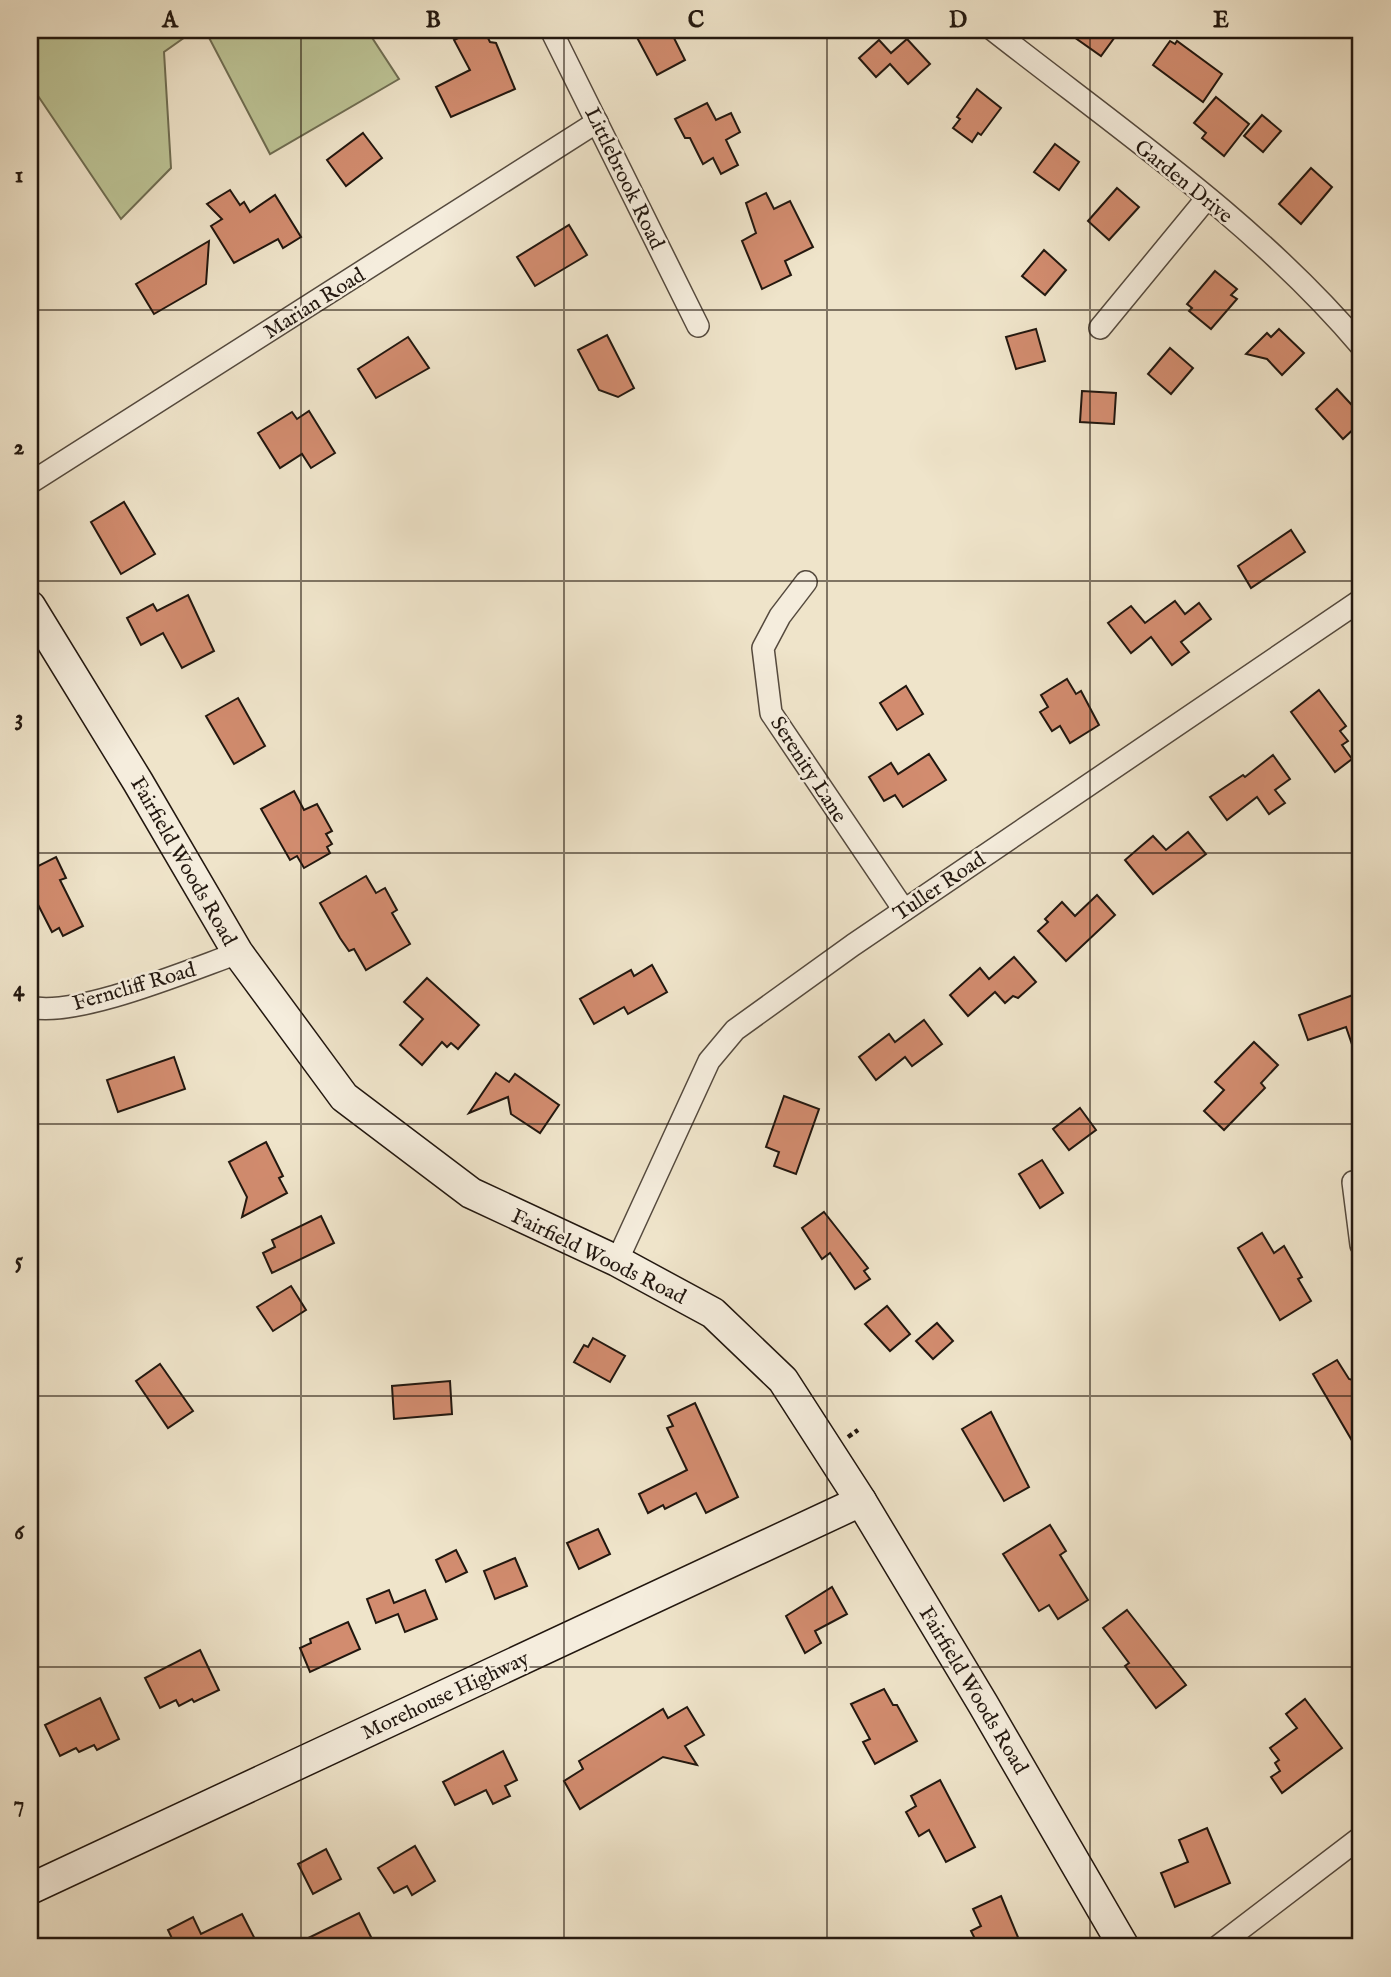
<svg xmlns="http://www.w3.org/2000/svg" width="1391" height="1977" font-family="'IM FELL English',serif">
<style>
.green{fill:#bcc395;stroke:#6f6d52;stroke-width:2}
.building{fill:#d28c6f;stroke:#22170f;stroke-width:2}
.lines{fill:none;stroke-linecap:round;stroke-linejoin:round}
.street-casing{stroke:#554a3e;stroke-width:24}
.secondary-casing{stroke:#22170f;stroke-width:33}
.path{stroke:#22170f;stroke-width:4.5;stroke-dasharray:5 3.5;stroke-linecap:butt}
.street{stroke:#f5eddd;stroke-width:21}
.secondary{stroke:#f5eddd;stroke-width:30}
.grid{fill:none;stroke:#22170f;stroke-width:2;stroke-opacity:0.55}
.labels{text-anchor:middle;stroke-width:5;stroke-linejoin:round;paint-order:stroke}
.street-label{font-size:21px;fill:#22170f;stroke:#f5eddd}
.neatline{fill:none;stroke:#22170f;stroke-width:2.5}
.grid-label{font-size:23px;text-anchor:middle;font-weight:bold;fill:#22170f}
</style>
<rect width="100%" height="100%" fill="#efe4ca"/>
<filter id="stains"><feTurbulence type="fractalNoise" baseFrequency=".00286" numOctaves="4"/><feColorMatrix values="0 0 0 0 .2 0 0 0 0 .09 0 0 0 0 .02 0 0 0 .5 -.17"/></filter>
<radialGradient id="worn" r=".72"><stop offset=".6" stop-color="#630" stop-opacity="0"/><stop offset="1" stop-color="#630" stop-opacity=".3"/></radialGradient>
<g class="green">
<path d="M30,30H195L164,52L171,168L121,219L30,84Z"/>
<path d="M205,30H367L399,79L270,154Z"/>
</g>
<g class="building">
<path d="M475,30H484L490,42L496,43L515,89L451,117L436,87L470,70L454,40Z"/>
<path d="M633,30H670L685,60L657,75Z"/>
<path d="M1064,30H1120L1101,56Z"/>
<path d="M907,39L930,64L908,84L890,64L876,77L859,58L879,40L891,53Z"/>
<path d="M1170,41L1175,44L1177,41L1222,74L1203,102L1153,65Z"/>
<path d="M977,89L1001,108L981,135L978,133L972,142L953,128L960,119L957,117Z"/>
<path d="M1216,97L1249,124L1224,156L1202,138L1206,133L1194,123Z"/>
<path d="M707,103L716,120L731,113L740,132L726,140L738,165L721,174L713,158L703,164L690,138H685L675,119Z"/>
<path d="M1262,115L1281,131L1263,152L1244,136Z"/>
<path d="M363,133L382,158L346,186L327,160Z"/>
<path d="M1055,144L1079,162L1059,190L1034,172Z"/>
<path d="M1311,168L1332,187L1301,224L1279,204Z"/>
<path d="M1117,188L1139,207L1109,240L1088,221Z"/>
<path d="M230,190L240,205L244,202L250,212L275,195L301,237L283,248L278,239L234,263L211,226L222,219L207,204Z"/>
<path d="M766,193L774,209L790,201L813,247L785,261L791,275L762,289L742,241L756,233L746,203Z"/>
<path d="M569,225L587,255L535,286L517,257Z"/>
<path d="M209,241L206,284L154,314L136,284Z"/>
<path d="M1044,250L1066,270L1045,295L1022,276Z"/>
<path d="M1215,271L1237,289L1231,295L1237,299L1211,329L1189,311L1192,308L1187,304Z"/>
<path d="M1036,329L1045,361L1016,369L1006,337Z"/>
<path d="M1279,329L1304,353L1282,375L1267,359L1246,354L1267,333L1271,337Z"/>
<path d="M607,335L634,388L618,397L599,390L578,350Z"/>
<path d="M408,337L429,368L376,398L358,369Z"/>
<path d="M1170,348L1193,368L1171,394L1148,374Z"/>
<path d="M1337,389L1361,415V422L1343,439L1316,409Z"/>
<path d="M1082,391L1116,393L1114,424L1080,422Z"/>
<path d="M309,411L335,453L311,468L302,454L280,468L258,433L292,412L297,419Z"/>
<path d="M124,502L155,554L121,574L91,522Z"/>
<path d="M1291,530L1305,552L1251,588L1238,566Z"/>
<path d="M188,595L214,651L182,668L163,633L141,645L127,618L153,604L157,611Z"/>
<path d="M1175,601L1185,614L1199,603L1211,619L1181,642L1189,652L1172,665L1151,637L1131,653L1108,623L1131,606L1145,623Z"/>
<path d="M1067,679L1076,694L1081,691L1099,725L1070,743L1060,726L1052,731L1040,712L1048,707L1041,695Z"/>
<path d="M906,686L923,714L897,730L880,703Z"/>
<path d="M1319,690L1346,726L1340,731L1348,741L1342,745L1352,759L1335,772L1291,712Z"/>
<path d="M238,698L265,746L234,764L206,716Z"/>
<path d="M929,754L946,780L903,807L895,795L884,801L869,777L891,763L898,774Z"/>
<path d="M1273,755L1290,779L1275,790L1285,803L1269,814L1257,797L1227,820L1210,797L1243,775L1245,777Z"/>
<path d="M294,791L304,810L317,804L332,831L326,834L332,844L327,847L330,853L304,868L297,856L290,860L261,809Z"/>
<path d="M1188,832L1206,854L1153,894L1125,860L1153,836L1166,850Z"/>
<path d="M56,857L66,878L60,880L83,926L63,936L59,928L52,932L30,889V870Z"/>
<path d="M366,876L376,893L385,888L397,910L392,913L410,944L366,970L354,949L349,951L340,938L320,903Z"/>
<path d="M1097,895L1115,915L1066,961L1038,931L1048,922L1045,919L1062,902L1075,916Z"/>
<path d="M1014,957L1036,982L1018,998L1013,996L1005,1003L995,992L968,1016L950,995L980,968L989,979Z"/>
<path d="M652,965L667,992L628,1014L624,1007L594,1024L580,999L631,970L634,976Z"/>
<path d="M427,978L479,1025L458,1049L451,1043L447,1047L442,1042L422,1065L400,1045L423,1019L404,1002Z"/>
<path d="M1361,992V1061L1358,1062L1346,1027L1308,1040L1299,1015Z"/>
<path d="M924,1020L942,1044L912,1066L905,1057L876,1080L859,1057L889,1034L895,1042Z"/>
<path d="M1254,1042L1278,1065L1261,1083L1265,1088L1224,1130L1204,1111L1224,1090L1215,1082Z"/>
<path d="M174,1057L185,1089L118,1112L107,1080Z"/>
<path d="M496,1073L509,1082L515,1074L559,1105L540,1133L511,1114L508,1097L469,1113Z"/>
<path d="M784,1096L819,1109L796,1174L774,1166L779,1152L766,1147Z"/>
<path d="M1080,1108L1096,1130L1069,1150L1053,1129Z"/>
<path d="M266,1142L283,1176L279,1178L287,1193L242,1217L247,1197L229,1162Z"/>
<path d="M1042,1160L1063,1193L1040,1208L1019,1174Z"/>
<path d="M824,1212L868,1268L864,1271L870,1279L855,1289L830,1253L822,1259L802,1228Z"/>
<path d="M321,1216L334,1243L272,1273L263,1253L275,1247L272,1240Z"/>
<path d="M1262,1233L1274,1253L1284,1246L1302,1277L1298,1279L1311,1301L1280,1320L1238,1248Z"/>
<path d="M291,1286L306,1310L273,1331L257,1307Z"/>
<path d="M887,1306L910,1334L890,1351L865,1324Z"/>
<path d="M937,1323L953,1341L933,1359L916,1341Z"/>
<path d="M593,1338L625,1356L610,1382L574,1362L584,1345L588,1347Z"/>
<path d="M1337,1360L1349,1379L1356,1381L1361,1390V1456L1313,1374Z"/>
<path d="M160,1364L193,1411L168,1428L136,1381Z"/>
<path d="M450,1381L452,1414L394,1419L392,1386Z"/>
<path d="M695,1403L738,1497L706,1513L696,1493L665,1509L663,1505L648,1513L639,1494L687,1470L667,1428L673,1426L668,1416Z"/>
<path d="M991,1412L1029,1487L1004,1501L962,1429Z"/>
<path d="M1050,1525L1066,1551L1060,1555L1088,1600L1058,1619L1049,1605L1039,1611L1003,1554Z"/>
<path d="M598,1529L610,1554L579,1569L567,1543Z"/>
<path d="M456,1550L467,1572L446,1582L436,1560Z"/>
<path d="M515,1558L527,1586L495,1599L484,1571Z"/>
<path d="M832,1587L847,1614L815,1631L821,1643L805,1653L786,1616Z"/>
<path d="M389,1590L394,1603L425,1590L437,1619L405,1632L398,1614L376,1623L367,1599Z"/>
<path d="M1127,1610L1186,1685L1156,1708L1125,1666L1129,1663L1103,1628Z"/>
<path d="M348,1622L360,1649L310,1672L300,1648L311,1643L310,1639Z"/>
<path d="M200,1650L219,1690L194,1702L192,1699L179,1706L176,1700L160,1708L145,1678Z"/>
<path d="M884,1689L893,1705H897L917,1741L875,1764L863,1742L870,1739L851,1704Z"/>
<path d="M100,1698L119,1739L97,1750L94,1745L79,1752L76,1748L60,1756L45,1725Z"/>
<path d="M1305,1699L1342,1748L1282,1793L1271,1777L1280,1771L1275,1763L1279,1760L1270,1748L1297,1728L1286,1714Z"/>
<path d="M687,1707L704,1735L685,1746L697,1765L663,1757L580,1809L564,1781L583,1769L579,1761L663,1709L668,1718Z"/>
<path d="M503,1751L517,1780L505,1786L510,1796L493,1804L486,1790L455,1805L443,1782Z"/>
<path d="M940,1780L975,1847L946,1862L929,1830L919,1836L906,1812L916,1806L911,1796Z"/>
<path d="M1207,1828L1230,1883L1175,1907L1161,1873L1188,1862L1179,1840Z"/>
<path d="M415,1846L435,1881L412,1895L407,1886L394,1893L378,1868Z"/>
<path d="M326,1849L341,1879L313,1894L298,1864Z"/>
<path d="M1001,1896L1022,1947H979L971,1931L981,1926L973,1909Z"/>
<path d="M359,1913L376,1947H290Z"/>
<path d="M242,1914L259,1947H176L168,1930L193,1917L201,1934Z"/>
</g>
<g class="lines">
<g class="street-casing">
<g id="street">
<path d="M551,30L698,326"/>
<path d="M993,30C1119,129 1257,223 1361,346"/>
<path d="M1100,328L1207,198"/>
<path d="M30,483L597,122"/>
<path d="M806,582L780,616L763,648L771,713L904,910"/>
<path d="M30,1007C76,1018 190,970 238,953"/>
<path d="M1353,1182L1361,1245"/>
<path d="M617,1261L709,1061L735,1030L853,945L1361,600"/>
<path d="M1217,1947L1361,1837"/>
</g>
</g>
<g class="secondary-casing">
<g id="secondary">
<path d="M30,606L138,782L238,953L344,1097L471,1193L617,1261L713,1313L783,1380L861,1501L983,1704L1124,1947"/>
<path d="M30,1889L861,1501"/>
</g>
</g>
<path class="path" d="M848,1437L858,1430"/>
<use href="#street" class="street"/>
<use href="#secondary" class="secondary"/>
</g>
<path class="grid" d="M301,30V1947M564,30V1947M827,30V1947M1090,30V1947M30,310H1361M30,581H1361M30,853H1361M30,1124H1361M30,1396H1361M30,1667H1361"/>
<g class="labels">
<g class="street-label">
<text transform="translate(625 178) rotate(64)" y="7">Littlebrook Road</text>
<text transform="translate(1184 181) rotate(39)" y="7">Garden Drive</text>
<text transform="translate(314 303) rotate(-32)" y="7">Marian Road</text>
<text transform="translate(809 769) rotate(57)" y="7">Serenity Lane</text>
<text transform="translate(184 861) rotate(60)" y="7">Fairfield Woods Road</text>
<text transform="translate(939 886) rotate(-34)" y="7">Tuller Road</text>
<text transform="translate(134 986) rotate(-16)" y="7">Ferncliff Road</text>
<text transform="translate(599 1256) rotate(26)" y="7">Fairfield Woods Road</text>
<text transform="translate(974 1690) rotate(59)" y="7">Fairfield Woods Road</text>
<text transform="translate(445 1695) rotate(-25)" y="7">Morehouse Highway</text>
</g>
</g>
<rect width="1391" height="1977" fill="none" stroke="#efe4ca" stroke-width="77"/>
<rect x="38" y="38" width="1314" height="1900" class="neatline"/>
<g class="grid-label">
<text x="170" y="27">A</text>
<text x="433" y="27">B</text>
<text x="696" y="27">C</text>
<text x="958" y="27">D</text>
<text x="1221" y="27">E</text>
<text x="19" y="182">1</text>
<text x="19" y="454">2</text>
<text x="19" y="725">3</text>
<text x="19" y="996">4</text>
<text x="19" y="1268">5</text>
<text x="19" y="1539">6</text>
<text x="19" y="1811">7</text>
</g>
<rect width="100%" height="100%" filter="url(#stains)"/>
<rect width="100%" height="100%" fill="url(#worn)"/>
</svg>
